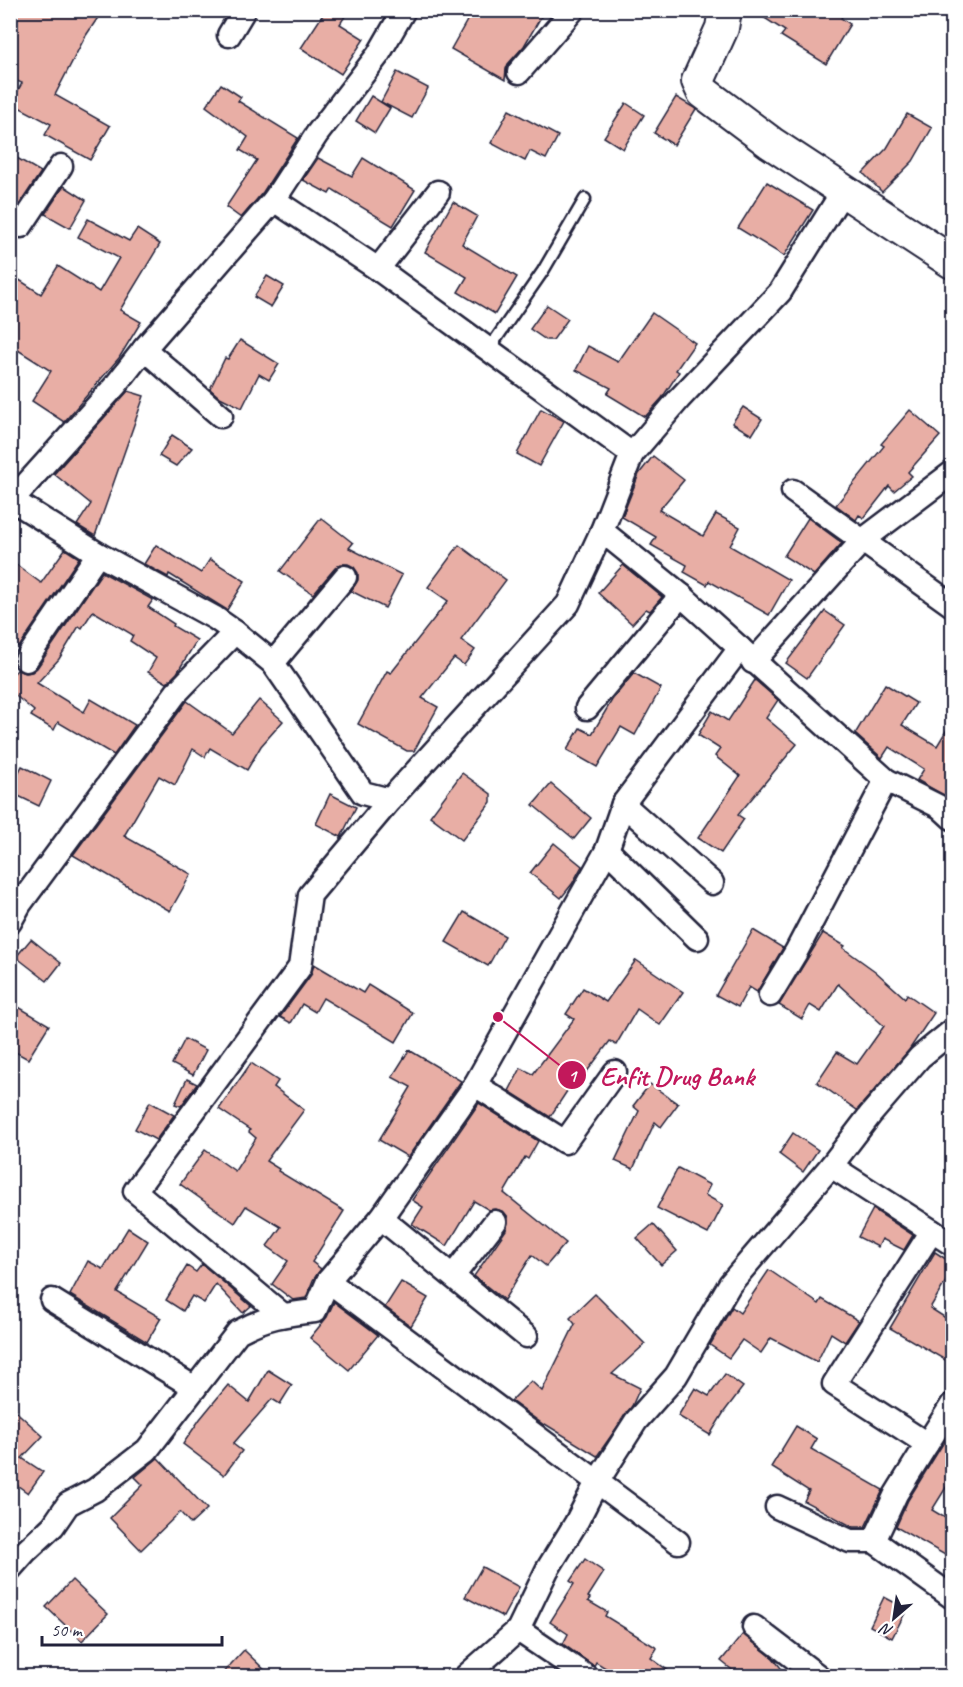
<svg xmlns="http://www.w3.org/2000/svg" width="963" height="1687" font-family="Caveat,sans-serif">
<style>
.building{fill:#e8aea5;stroke:#22223b;stroke-width:1.5}
.lines{fill:none;stroke-linecap:round;stroke-linejoin:round}
.lane-casing{stroke:#22223b;stroke-width:15}
.street-casing{stroke:#22223b;stroke-width:27}
.secondary-casing{stroke:#22223b;stroke-width:36}
.lane{stroke:#fff;stroke-width:10}
.street{stroke:#fff;stroke-width:22}
.secondary{stroke:#fff;stroke-width:32}
.leader{fill:none;stroke:#c2185b;stroke-width:2}
.callout-dot{fill:#c2185b;stroke:#fff;stroke-width:2}
.mark-label{font-size:18px;text-anchor:middle;font-weight:bold;fill:#fff}
.callout-label{font-size:27px;text-anchor:middle;font-weight:bold;fill:#c2185b;stroke:#fff;stroke-width:5;stroke-linejoin:round;paint-order:stroke}
</style>
<rect width="100%" height="100%" fill="#fff"/>
<filter id="ink" filterUnits="userSpaceOnUse"><feTurbulence type="fractalNoise" baseFrequency=".0167" numOctaves="2"/><feDisplacementMap in="SourceGraphic" scale="12" xChannelSelector="R" yChannelSelector="G"/><feConvolveMatrix kernelMatrix="1 2 1 2 8 2 1 2 1" color-interpolation-filters="sRGB"/></filter>
<g filter="url(#ink)">
<g class="building">
<path d="M10,10H103L85,37L55,95L110,126L90,160L45,135L51,124L11,103L22,83L10,78Z"/>
<path d="M326,10H349L340,24L364,39L341,74L301,48Z"/>
<path d="M473,10H545L524,46L508,64L506,69L505,80L451,49Z"/>
<path d="M752,10H846L841,18L850,24L826,64L781,36L785,31Z"/>
<path d="M397,72L428,88L412,118L381,102Z"/>
<path d="M221,84L241,97L238,101L298,138L263,192L241,218L226,207L257,160L240,150L248,137L206,106Z"/>
<path d="M371,96L390,108L375,133L356,121Z"/>
<path d="M676,97L696,109L674,145L654,133Z"/>
<path d="M626,103L644,115L623,149L604,137Z"/>
<path d="M509,110L558,136L546,159L530,151L525,161L491,143Z"/>
<path d="M907,114L932,128L913,161L882,192L863,173L887,148Z"/>
<path d="M10,154L41,172L19,205L10,200Z"/>
<path d="M318,158L352,176L363,158L415,190L393,226L332,189L329,194L303,180Z"/>
<path d="M767,182L813,210L784,256L738,228Z"/>
<path d="M64,186L86,200L70,228L45,214Z"/>
<path d="M453,202L477,216L462,244L517,277L495,314L458,292L467,277L425,252Z"/>
<path d="M88,219L129,241L137,229L160,244L120,310L141,322L119,358L64,422L32,401L51,371L10,345V274L41,294L58,266L99,292L119,258L78,237Z"/>
<path d="M267,276L284,286L271,307L254,297Z"/>
<path d="M547,305L568,319L553,340H546L530,329Z"/>
<path d="M652,313L695,343L676,370L679,372L662,398L645,417L607,394L611,388L576,370L588,346L618,362Z"/>
<path d="M240,340L279,364L269,380L259,374L242,408L218,396L210,389L225,358L228,359Z"/>
<path d="M128,391L144,396L95,536L77,525L91,504L54,474Z"/>
<path d="M743,407L762,419L752,435L732,423Z"/>
<path d="M541,409L564,421L539,466L517,454Z"/>
<path d="M910,410L940,436L908,472L912,476L894,491L889,486L864,518L859,515L856,520L836,505L884,446L881,444Z"/>
<path d="M172,435L192,448L176,466L159,456Z"/>
<path d="M653,456L684,480L659,510L703,536L716,514L740,527L730,546L789,580L769,615L709,581L707,585L684,572L687,565L651,545L656,537L622,517L639,474Z"/>
<path d="M321,518L353,543L349,548L402,575L385,608L351,591L358,580V573L354,567L348,564H341L335,568L313,594L280,571Z"/>
<path d="M808,518L842,543L814,575L784,556Z"/>
<path d="M156,545L201,573L210,559L245,581L227,610L169,574L168,577L144,564Z"/>
<path d="M459,545L506,580L461,640L475,650L464,665L454,658L422,698L438,707L414,751H407L358,724L387,671L391,673L448,601L428,587Z"/>
<path d="M65,549L79,558L19,647L10,643V560L41,583Z"/>
<path d="M623,565L662,597L650,611L646,609L632,624L598,593Z"/>
<path d="M102,572L153,600L148,607L174,624L173,626L197,640L177,673L167,683L148,672L156,658L130,641L133,635L93,611L82,628L79,626L59,659L37,683L84,712L91,699L135,725L114,755L58,722L54,730L31,716L34,711L10,691V677L17,670L26,673L32,672L37,668Z"/>
<path d="M825,611L845,625L807,678L786,663Z"/>
<path d="M634,673L661,688L635,735L621,727L597,767L567,750L580,728L592,734L612,700Z"/>
<path d="M755,680L778,700L766,718L797,744L738,815L744,819L721,853L698,838L740,776L715,756L720,749L698,735L712,711L728,721Z"/>
<path d="M885,684L916,703L902,725L937,746L952,721V800L917,780L924,769L889,747L882,758L855,734Z"/>
<path d="M259,700L283,721L261,746L247,770L210,748L205,757L193,749L175,785L159,776L124,836L191,874L170,911L73,855L187,701L232,733Z"/>
<path d="M22,766L51,781L39,806L10,792V789Z"/>
<path d="M462,773L491,794V802L462,840L430,816Z"/>
<path d="M551,784L591,818L574,839L533,805Z"/>
<path d="M330,794L356,807L341,837L316,824Z"/>
<path d="M554,843L582,866L572,884L561,898L530,873Z"/>
<path d="M464,912L505,936L488,966L446,942Z"/>
<path d="M753,930L783,948L757,992L749,987L738,1007L716,995Z"/>
<path d="M823,933L845,946L843,948L875,971L905,998L907,994L934,1013L909,1050L857,1110L817,1082L837,1052L857,1064L884,1026L838,984L821,1012L810,1005L802,1019L779,1005Z"/>
<path d="M31,939L61,963L47,981L16,957Z"/>
<path d="M636,960L683,992L660,1025L637,1009L616,1045L610,1041L573,1090L569,1088L550,1117L509,1091L521,1068L533,1074L574,1019L566,1014L583,988L606,1002Z"/>
<path d="M314,964L363,993L368,985L413,1013L396,1042L323,998L315,1012L302,1004L291,1023L280,1017L311,975Z"/>
<path d="M10,1002L49,1025L28,1059L10,1049Z"/>
<path d="M185,1039L206,1050L193,1075L172,1064Z"/>
<path d="M409,1050L461,1081L408,1157L379,1140L411,1087L392,1077Z"/>
<path d="M251,1063L278,1081L274,1087L304,1110L266,1161L279,1169L278,1171L344,1211L312,1262L321,1269L313,1280L306,1298L293,1300L272,1284L288,1261L267,1246L281,1227L246,1206L235,1223L180,1184L205,1150L235,1171L256,1138L249,1132L250,1130L219,1109Z"/>
<path d="M187,1079L197,1084L181,1106L175,1104Z"/>
<path d="M650,1084L678,1104L661,1127L655,1122L633,1169L615,1161L639,1111L633,1106Z"/>
<path d="M150,1102L174,1115L156,1140L135,1129Z"/>
<path d="M479,1103L538,1141L528,1159L525,1157L504,1193L566,1243L546,1266L532,1255L504,1300L474,1276L506,1230L508,1223V1217L504,1212L496,1209L489,1210L474,1201L447,1246L412,1224L423,1207L412,1200Z"/>
<path d="M793,1133L818,1150L803,1172L779,1154Z"/>
<path d="M678,1168L710,1185L705,1195L723,1205L708,1234L657,1208Z"/>
<path d="M873,1209L913,1235L904,1250L882,1239L878,1247L858,1237Z"/>
<path d="M653,1224L677,1251L661,1265L637,1238Z"/>
<path d="M128,1228L148,1241L117,1292L161,1318L147,1342L70,1295L88,1261L103,1269Z"/>
<path d="M935,1252L952,1263V1271L930,1308L952,1322V1364L890,1328Z"/>
<path d="M202,1264L251,1306L243,1313L216,1284L204,1303L192,1296L183,1311L166,1300L187,1266L196,1272Z"/>
<path d="M769,1270L819,1304L822,1299L859,1321L845,1342L831,1333L817,1362L771,1338L761,1353L742,1340L729,1358L710,1345L732,1307L740,1313Z"/>
<path d="M401,1282L428,1298L411,1326L385,1307Z"/>
<path d="M595,1294L645,1344L612,1374L640,1388L632,1406L597,1456L545,1424L544,1425L511,1401L531,1381L542,1391L575,1324L570,1318Z"/>
<path d="M334,1302L378,1335L349,1370L310,1338L327,1317Z"/>
<path d="M268,1370L292,1385L280,1404L272,1399L233,1444L242,1451L224,1475L183,1444L200,1419L228,1385L249,1402Z"/>
<path d="M725,1374L743,1387L724,1412L710,1435L678,1416L695,1388L709,1396Z"/>
<path d="M10,1406L43,1436L22,1458L43,1472L28,1493L10,1480Z"/>
<path d="M796,1426L817,1439L811,1449L883,1490L865,1527H853L804,1501L809,1491L771,1467Z"/>
<path d="M952,1429V1478L932,1510L952,1522V1559L896,1527L908,1500Z"/>
<path d="M158,1458L207,1509L191,1524L180,1512L141,1550L110,1518L143,1485L135,1477Z"/>
<path d="M585,1559L604,1572L588,1597L590,1598L588,1601L607,1612L605,1616L657,1648L651,1658L677,1677H620L596,1662L594,1666L563,1644L568,1634L550,1622L574,1584L570,1581Z"/>
<path d="M482,1567L519,1587L503,1617L465,1597Z"/>
<path d="M72,1580L108,1614L82,1641L46,1607Z"/>
<path d="M884,1597L907,1609L892,1638L870,1626Z"/>
<path d="M743,1634L773,1658L788,1677H741L721,1661Z"/>
<path d="M244,1650L272,1677H219Z"/>
</g>
<g class="lines">
<g class="lane-casing">
<path id="lane" d="M489,349L543,271L585,199"/>
</g>
<g class="street-casing">
<g id="street">
<path d="M404,10L378,55L317,134L274,200L378,269L632,454L602,531"/>
<path d="M229,35L244,10"/>
<path d="M519,72L573,10"/>
<path d="M10,218L21,226L61,166"/>
<path d="M378,269L438,192"/>
<path d="M144,349L221,416"/>
<path d="M632,454L679,399L780,292L843,191"/>
<path d="M793,491L952,605"/>
<path d="M235,632L215,618L98,554L12,500L115,386L144,349L274,200"/>
<path d="M26,660L98,554"/>
<path d="M753,662L863,540L952,473"/>
<path d="M273,663L345,577"/>
<path d="M587,708L681,595"/>
<path d="M623,804L712,883"/>
<path d="M607,850L697,938"/>
<path d="M10,922L20,904L176,693L235,632L273,663L363,793L390,800L568,604L602,531L681,595L886,780L940,807L952,818"/>
<path d="M770,995L796,952L886,780"/>
<path d="M475,1085L565,1142L615,1072"/>
<path d="M831,1166L952,1244"/>
<path d="M381,1218L526,1336"/>
<path d="M932,1231L834,1384L927,1444L896,1494L874,1541L952,1597"/>
<path d="M453,1276L495,1222"/>
<path d="M328,1281L678,1542"/>
<path d="M52,1300L195,1388"/>
<path d="M283,1315L135,1191L300,967L310,895L390,800"/>
<path d="M927,1444L952,1405"/>
<path d="M777,1507L850,1541H874"/>
<path d="M10,1569L26,1551L53,1526L68,1504L95,1490L147,1450L238,1332C265,1317 286,1314 315,1311L328,1281L381,1218L475,1085L607,850L623,804L740,648"/>
<path d="M754,1627L818,1676"/>
<path d="M518,1630L586,1676"/>
<path d="M466,1676L518,1630L547,1570L576,1523L597,1482L636,1421L676,1376L730,1284L831,1166L870,1115L920,1057L952,1031"/>
</g>
</g>
<g class="secondary-casing">
<path id="secondary" d="M725,10L722,28L698,81L703,92L771,143L952,262"/>
</g>
<use href="#lane" class="lane"/>
<use href="#street" class="street"/>
<use href="#secondary" class="secondary"/>
</g>
</g>
<path class="leader" d="M498 1017L572 1075"/>
<g class="callout-dot">
<circle cx="498" cy="1017" r="6"/>
<circle cx="572" cy="1075" r="15"/>
</g>
<g class="mark-label">
<text x="572" y="1082">1</text>
</g>
<g class="callout-label">
<text x="677" y="1085">Enfit Drug Bank</text>
</g>
<rect width="963" height="1687" fill="none" stroke="#fff" stroke-width="36"/>
<rect x="18" y="18" width="927" height="1651" fill="none" stroke="#22223b" stroke-width="2" filter="url(#ink)"/>
<g transform="translate(894 1618) rotate(209)" stroke="#ffffff" stroke-width="4.5" paint-order="stroke">
<path d="M0-4.5L10 22L0 15L-10 22Z" fill="#22223b"/>
<text y="-9" font-size="16" font-weight="bold" text-anchor="middle" fill="#22223b">N</text>
</g>
<path d="M42 1636v9h180v-9" fill="none" stroke="#22223b" stroke-width="3"/>
<text x="51" y="1636" font-size="18" fill="#22223b" stroke="#ffffff" stroke-width="4.5" paint-order="stroke">50 m</text>
</svg>
